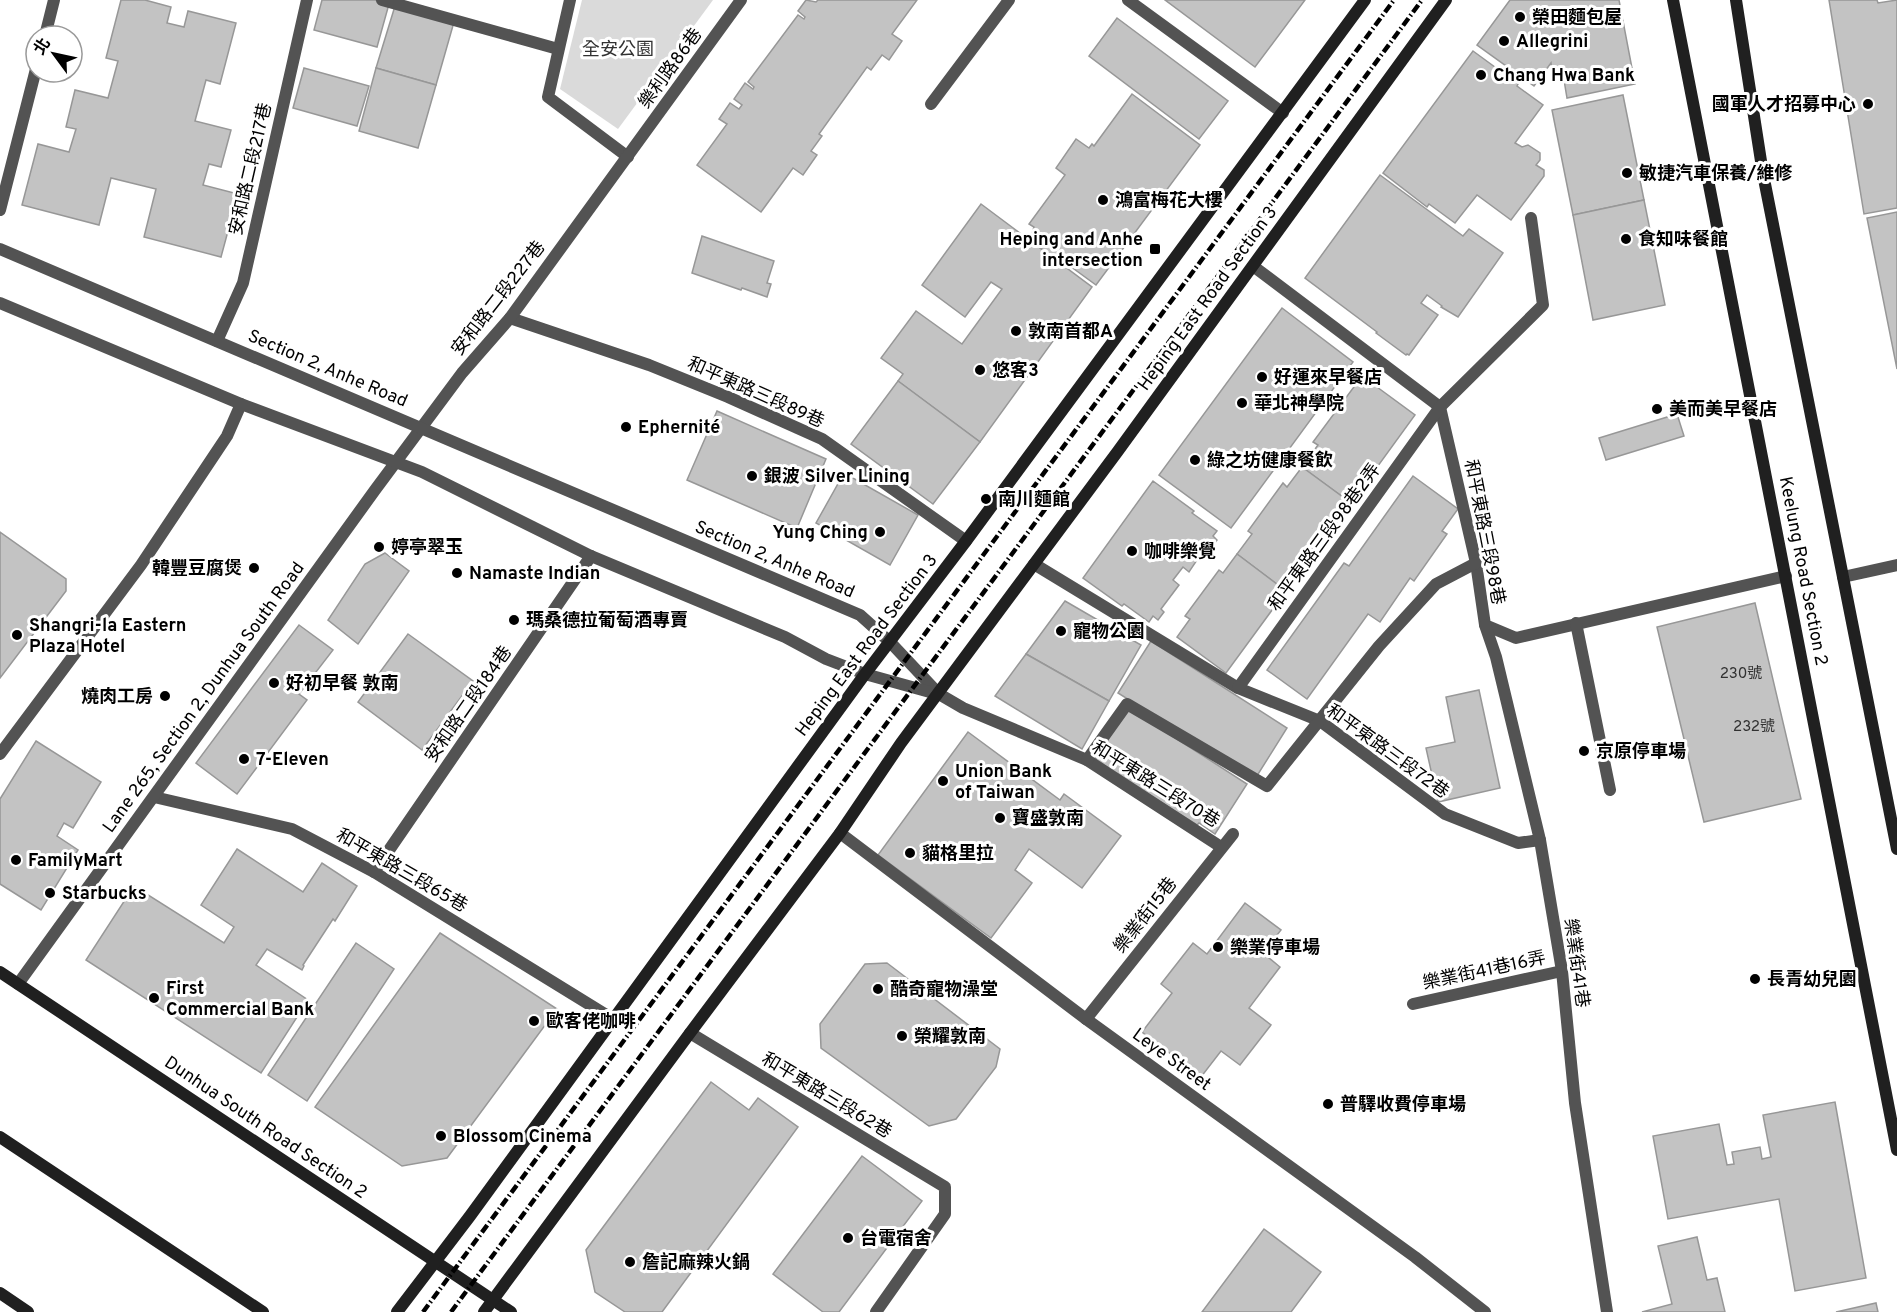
<svg xmlns="http://www.w3.org/2000/svg" width="1897" height="1312" font-family="Overpass,'Noto Sans TC',sans-serif">
<style>
.green{fill:#dadada}
.building{fill:#c3c3c3;stroke:#979797;stroke-width:1.5}
.lines{fill:none;stroke-linecap:round;stroke-linejoin:round}
.service{stroke:#535353;stroke-width:12}
.minor{stroke:#535353;stroke-width:12}
.tertiary{stroke:#535353;stroke-width:12}
.secondary{stroke:#202020;stroke-width:12}
.rail{stroke:#000;stroke-width:4.5;stroke-dasharray:9 3 1.5 3;stroke-linecap:butt}
.poi-dot{fill:#000;stroke:#fff;stroke-width:2}
.labels{text-anchor:middle;stroke-width:6;stroke-linejoin:round;paint-order:stroke}
.number-label{font-size:15px;fill:#313131}
.poi-label{font-size:18px;font-weight:bold;fill:#000;stroke:#fff;text-anchor:start}
.park-label{font-size:18px;fill:#313131;stroke:#fff}
.street-label{font-size:18px;fill:#000;stroke:#fff}
</style>
<rect width="100%" height="100%" fill="#fff"/>
<path class="green" d="M582,0H713L618,129L560,89Z"/>
<g class="building">
<path d="M121,0H145L171,7L167,23L184,27L188,11L236,23L220,84L206,80L195,121L231,130L221,167L209,164L203,185L238,194L221,257L144,237L156,189L111,178L99,225L22,205L38,144L69,152L76,129L66,127L75,90L108,98L118,61L106,58Z"/>
<path d="M322,0H375L389,4L377,47L314,30Z"/>
<path d="M806,0L816,2L818,0H917L892,34L902,41L889,60L882,55L871,70L867,67L819,134L822,136L811,151L817,155L803,175L793,168L761,212L697,165L727,124L719,119L730,103L739,109L742,105L734,99L745,83L753,89L754,87L748,82L798,15L804,19L805,17L798,11Z"/>
<path d="M1165,0H1305L1255,67Z"/>
<path d="M1510,0H1619L1635,84L1567,98L1562,68L1552,70L1551,63L1534,86L1477,45Z"/>
<path d="M1829,0H1877L1878,3L1897,0V208L1864,214Z"/>
<path d="M395,6L454,22L436,85L376,68Z"/>
<path d="M1117,18L1228,101L1199,139L1089,56Z"/>
<path d="M1473,51L1518,84L1517,86L1543,105L1515,143L1522,147L1528,145L1540,153V160L1536,165L1544,170V176L1511,220L1477,195L1455,223L1429,204L1427,207L1383,173Z"/>
<path d="M304,68L369,86L357,126L293,108Z"/>
<path d="M376,68L436,85L418,148L359,131Z"/>
<path d="M1132,94L1200,145L1096,285L1063,261L1061,263L1030,240L1034,227L1029,224L1065,175L1056,168L1076,139L1089,148L1092,144L1094,146Z"/>
<path d="M1623,95L1644,200L1573,215L1552,110Z"/>
<path d="M1380,175L1463,236L1469,229L1503,253L1458,317L1441,307L1442,306L1427,295L1421,303L1438,315L1409,355L1407,354L1406,355L1376,333L1377,332L1305,278Z"/>
<path d="M1644,200L1665,305L1593,320L1573,215Z"/>
<path d="M981,204L1092,287L980,442L898,381L903,374L881,358L916,311L962,344L1002,289L991,282L965,317L922,285Z"/>
<path d="M1897,212V369L1867,218Z"/>
<path d="M702,236L774,261L767,283L771,284L767,297L742,288L741,290L692,273Z"/>
<path d="M1282,308L1353,362L1231,528L1159,475Z"/>
<path d="M1362,376L1415,415L1351,503L1302,467L1318,445L1313,442Z"/>
<path d="M898,381L980,442L933,504L851,444Z"/>
<path d="M717,411L826,459L797,528L687,480Z"/>
<path d="M1677,414L1684,436L1606,460L1599,438Z"/>
<path d="M1302,467L1351,503L1286,591L1237,554L1252,534L1248,531L1283,483L1287,487Z"/>
<path d="M844,473L918,515L890,565L816,523Z"/>
<path d="M1413,476L1458,509L1442,531L1447,534L1414,581L1410,578L1380,622L1368,614L1307,699L1267,670L1344,563L1349,566Z"/>
<path d="M1153,481L1194,511L1192,513L1217,531L1213,536L1217,540L1211,548L1207,545L1189,572L1183,567L1173,580L1179,585L1161,609L1164,612L1158,620L1153,616L1149,622L1124,604L1122,606L1083,578Z"/>
<path d="M0,532L66,579V591L0,678Z"/>
<path d="M385,553L409,571L358,644L328,620L365,564Z"/>
<path d="M1237,554L1286,591L1226,673L1177,637L1190,619L1185,616L1219,570L1223,573Z"/>
<path d="M1065,601L1141,645L1109,701L1026,654Z"/>
<path d="M1755,603L1801,799L1704,822L1657,627Z"/>
<path d="M299,625L333,650L299,694L307,700L237,794L196,763Z"/>
<path d="M408,634L473,681L422,750L358,702Z"/>
<path d="M1151,641L1287,728L1255,779L1118,693Z"/>
<path d="M1026,654L1109,701L1082,749L995,696Z"/>
<path d="M1479,690L1500,788L1438,802L1426,748L1455,742L1446,697Z"/>
<path d="M1127,707L1247,784L1215,834L1199,823L1197,825L1095,761Z"/>
<path d="M968,732L1060,800L1064,794L1121,836L1082,888L1029,849L1015,870L1032,883L991,938L878,855Z"/>
<path d="M36,741L101,782L73,828L64,823L57,836L78,850L41,910L0,884V799Z"/>
<path d="M237,849L303,892L322,863L357,886L335,921L333,919L303,965L304,966L302,970L267,949L256,965L308,1000L261,1073L86,960L134,886L224,943L234,927L201,905Z"/>
<path d="M1245,903L1281,930L1263,953L1280,967L1249,1008L1271,1025L1240,1065L1221,1051L1201,1077L1142,1032L1172,993L1161,984L1193,943L1207,954Z"/>
<path d="M440,933L557,1009L447,1158L402,1166L315,1107Z"/>
<path d="M356,943L394,969L307,1101L268,1075Z"/>
<path d="M887,963L1000,1049L996,1067L956,1119L929,1126L821,1048L820,1024L865,964Z"/>
<path d="M711,1082L749,1110L758,1098L798,1127L662,1312H625L595,1292L586,1250Z"/>
<path d="M1835,1102L1866,1278L1795,1291L1779,1199L1668,1219L1653,1136L1719,1124L1727,1165L1734,1164L1732,1152L1760,1147L1762,1159L1771,1157L1763,1115Z"/>
<path d="M862,1156L922,1201L839,1312H823L773,1274Z"/>
<path d="M1264,1229L1321,1272L1291,1312H1202Z"/>
<path d="M1697,1237L1707,1280L1717,1278L1725,1312H1642L1672,1304L1658,1246Z"/>
<path d="M1876,1303L1878,1312H1836Z"/>
</g>
<g class="lines">
<g class="service">
<path d="M382,0L558,49"/>
<path d="M570,0L548,97L628,157"/>
<path d="M1128,0L1283,113"/>
<path d="M45,36L54,0"/>
<path d="M931,104L1009,0"/>
<path d="M0,210L36,69"/>
<path d="M1253,266L1440,407L1476,563L1485,625L1516,638L1786,576"/>
<path d="M510,318L649,365L728,397L822,439L966,541"/>
<path d="M217,341L243,283L307,0"/>
<path d="M1034,564L1238,688L1320,721L1445,814L1518,843L1540,840"/>
<path d="M1843,577L1897,565"/>
<path d="M1576,623L1610,790"/>
<path d="M1485,625L1496,657L1540,840L1562,971L1575,1103L1607,1312"/>
<path d="M1238,688L1440,407L1543,305L1531,218"/>
<path d="M939,694L963,708L1087,760L1221,847"/>
<path d="M1087,760L1127,704L1267,786L1379,646L1436,584L1476,563"/>
<path d="M154,797L292,829L374,872L613,1019"/>
<path d="M374,872L591,556"/>
<path d="M18,984L375,490L462,373L510,318L741,0"/>
<path d="M1413,1004L1562,971"/>
<path d="M1086,1019L1233,834"/>
<path d="M690,1033L945,1187V1214L876,1312"/>
</g>
<path class="minor" d="M0,754L141,565L227,436L241,404"/>
<g class="tertiary">
<path d="M0,249L860,615L890,642L939,694"/>
<path d="M0,303L241,404L422,472L591,556L785,637L826,659L865,674L937,694"/>
<path d="M840,833L1086,1019L1415,1257L1485,1312"/>
</g>
<g class="secondary">
<path d="M1673,0L1897,1150"/>
<path d="M1736,0L1763,174L1897,849"/>
<path d="M0,972L511,1312"/>
<path d="M0,1137L263,1312"/>
<path d="M0,1293L28,1312"/>
<path d="M397,1312L470,1216L865,674L966,541L1365,0"/>
<path d="M484,1312L690,1033L840,833L901,743L1118,451L1446,0"/>
</g>
<g class="rail">
<path d="M423,1312L1394,0"/>
<path d="M451,1312L1422,0"/>
</g>
</g>
<g class="poi-dot">
<circle cx="1520" cy="17" r="6"/>
<circle cx="1504" cy="41" r="6"/>
<circle cx="1481" cy="75" r="6"/>
<circle cx="1868" cy="104" r="6"/>
<circle cx="1627" cy="173" r="6"/>
<circle cx="1103" cy="200" r="6"/>
<circle cx="1626" cy="239" r="6"/>
<rect x="1149" y="243" width="12" height="12" rx="3"/>
<circle cx="1016" cy="331" r="6"/>
<circle cx="980" cy="370" r="6"/>
<circle cx="1262" cy="377" r="6"/>
<circle cx="1242" cy="403" r="6"/>
<circle cx="1657" cy="409" r="6"/>
<circle cx="626" cy="427" r="6"/>
<circle cx="1195" cy="460" r="6"/>
<circle cx="752" cy="476" r="6"/>
<circle cx="986" cy="499" r="6"/>
<circle cx="880" cy="532" r="6"/>
<circle cx="379" cy="547" r="6"/>
<circle cx="1132" cy="551" r="6"/>
<circle cx="254" cy="568" r="6"/>
<circle cx="457" cy="573" r="6"/>
<circle cx="514" cy="620" r="6"/>
<circle cx="1061" cy="631" r="6"/>
<circle cx="17" cy="635" r="6"/>
<circle cx="274" cy="683" r="6"/>
<circle cx="165" cy="696" r="6"/>
<circle cx="1584" cy="751" r="6"/>
<circle cx="244" cy="759" r="6"/>
<circle cx="943" cy="781" r="6"/>
<circle cx="1000" cy="818" r="6"/>
<circle cx="910" cy="853" r="6"/>
<circle cx="16" cy="860" r="6"/>
<circle cx="50" cy="893" r="6"/>
<circle cx="1218" cy="947" r="6"/>
<circle cx="1755" cy="979" r="6"/>
<circle cx="878" cy="989" r="6"/>
<circle cx="154" cy="998" r="6"/>
<circle cx="534" cy="1021" r="6"/>
<circle cx="902" cy="1036" r="6"/>
<circle cx="1328" cy="1104" r="6"/>
<circle cx="441" cy="1136" r="6"/>
<circle cx="848" cy="1238" r="6"/>
<circle cx="630" cy="1262" r="6"/>
</g>
<g class="labels">
<g class="number-label">
<text x="1741" y="678">230號</text>
<text x="1754" y="731">232號</text>
</g>
<g class="poi-label">
<text x="1532" y="23">榮田麵包屋</text>
<text x="1516" y="47">Allegrini</text>
<text x="1493" y="81">Chang Hwa Bank</text>
<text x="1856" y="110" text-anchor="end">國軍人才招募中心</text>
<text x="1639" y="179">敏捷汽車保養/維修</text>
<text x="1115" y="206">鴻富梅花大樓</text>
<text x="1143" y="245" text-anchor="end">Heping and Anhe<tspan x="1143" dy="21">intersection</tspan></text>
<text x="1638" y="245">食知味餐館</text>
<text x="1028" y="337">敦南首都A</text>
<text x="992" y="376">悠客3</text>
<text x="1274" y="383">好運來早餐店</text>
<text x="1254" y="409">華北神學院</text>
<text x="1669" y="415">美而美早餐店</text>
<text x="638" y="433">Ephernité</text>
<text x="1207" y="466">綠之坊健康餐飲</text>
<text x="764" y="482">銀波 Silver Lining</text>
<text x="998" y="505">南川麵館</text>
<text x="868" y="538" text-anchor="end">Yung Ching</text>
<text x="391" y="553">婷亭翠玉</text>
<text x="1144" y="557">咖啡樂覺</text>
<text x="242" y="574" text-anchor="end">韓豐豆腐煲</text>
<text x="469" y="579">Namaste Indian</text>
<text x="526" y="626">瑪桑德拉葡萄酒專賣</text>
<text x="29" y="631">Shangri-la Eastern<tspan x="29" dy="21">Plaza Hotel</tspan></text>
<text x="1073" y="637">寵物公園</text>
<text x="286" y="689">好初早餐 敦南</text>
<text x="153" y="702" text-anchor="end">燒肉工房</text>
<text x="1596" y="757">京原停車場</text>
<text x="256" y="765">7-Eleven</text>
<text x="955" y="777">Union Bank<tspan x="955" dy="21">of Taiwan</tspan></text>
<text x="1012" y="824">寶盛敦南</text>
<text x="922" y="859">貓格里拉</text>
<text x="28" y="866">FamilyMart</text>
<text x="62" y="899">Starbucks</text>
<text x="1230" y="953">樂業停車場</text>
<text x="1767" y="985">長青幼兒園</text>
<text x="166" y="994">First<tspan x="166" dy="21">Commercial Bank</tspan></text>
<text x="890" y="995">酷奇寵物澡堂</text>
<text x="546" y="1027">歐客佬咖啡</text>
<text x="914" y="1042">榮耀敦南</text>
<text x="1340" y="1110">普驛收費停車場</text>
<text x="453" y="1142">Blossom Cinema</text>
<text x="860" y="1244">台電宿舍</text>
<text x="642" y="1268">詹記麻辣火鍋</text>
</g>
<g class="park-label">
<text x="618" y="55">全安公園</text>
</g>
<g class="street-label">
<text transform="translate(670 68) rotate(-54)" y="6">樂利路86巷</text>
<text transform="translate(250 169) rotate(-77)" y="6">安和路二段217巷</text>
<text transform="translate(498 298) rotate(-52)" y="6">安和路二段227巷</text>
<text transform="translate(1207 298) rotate(-54)" y="6">Heping East Road Section 3</text>
<text transform="translate(328 368) rotate(23)" y="6">Section 2, Anhe Road</text>
<text transform="translate(756 392) rotate(24)" y="6">和平東路三段89巷</text>
<text transform="translate(1485 532) rotate(79)" y="6">和平東路三段98巷</text>
<text transform="translate(1324 537) rotate(-54)" y="6">和平東路三段98巷2弄</text>
<text transform="translate(775 559) rotate(23)" y="6">Section 2, Anhe Road</text>
<text transform="translate(1804 571) rotate(79)" y="6">Keelung Road Section 2</text>
<text transform="translate(866 645) rotate(-53)" y="6">Heping East Road Section 3</text>
<text transform="translate(203 697) rotate(-54)" y="6">Lane 265, Section 2, Dunhua South Road</text>
<text transform="translate(468 704) rotate(-55)" y="6">安和路二段184巷</text>
<text transform="translate(1388 751) rotate(36)" y="6">和平東路三段72巷</text>
<text transform="translate(1156 784) rotate(32)" y="6">和平東路三段70巷</text>
<text transform="translate(402 870) rotate(30)" y="6">和平東路三段65巷</text>
<text transform="translate(1145 915) rotate(-52)" y="6">樂業街15巷</text>
<text transform="translate(1577 963) rotate(82)" y="6">樂業街41巷</text>
<text transform="translate(1484 970) rotate(-12)" y="6">樂業街41巷16弄</text>
<text transform="translate(1172 1059) rotate(36)" y="6">Leye Street</text>
<text transform="translate(827 1095) rotate(31)" y="6">和平東路三段62巷</text>
<text transform="translate(266 1127) rotate(34)" y="6">Dunhua South Road Section 2</text>
</g>
</g>
<g transform="translate(54 54) rotate(303)"><circle r="28" fill="#ffffff" stroke="#999999" stroke-width="1.5"/>
<path d="M0-4.5L10 22L0 15L-10 22Z" fill="#000000"/>
<text y="-9" font-size="16" font-weight="bold" text-anchor="middle" fill="#000000">北</text>
</g>
</svg>
